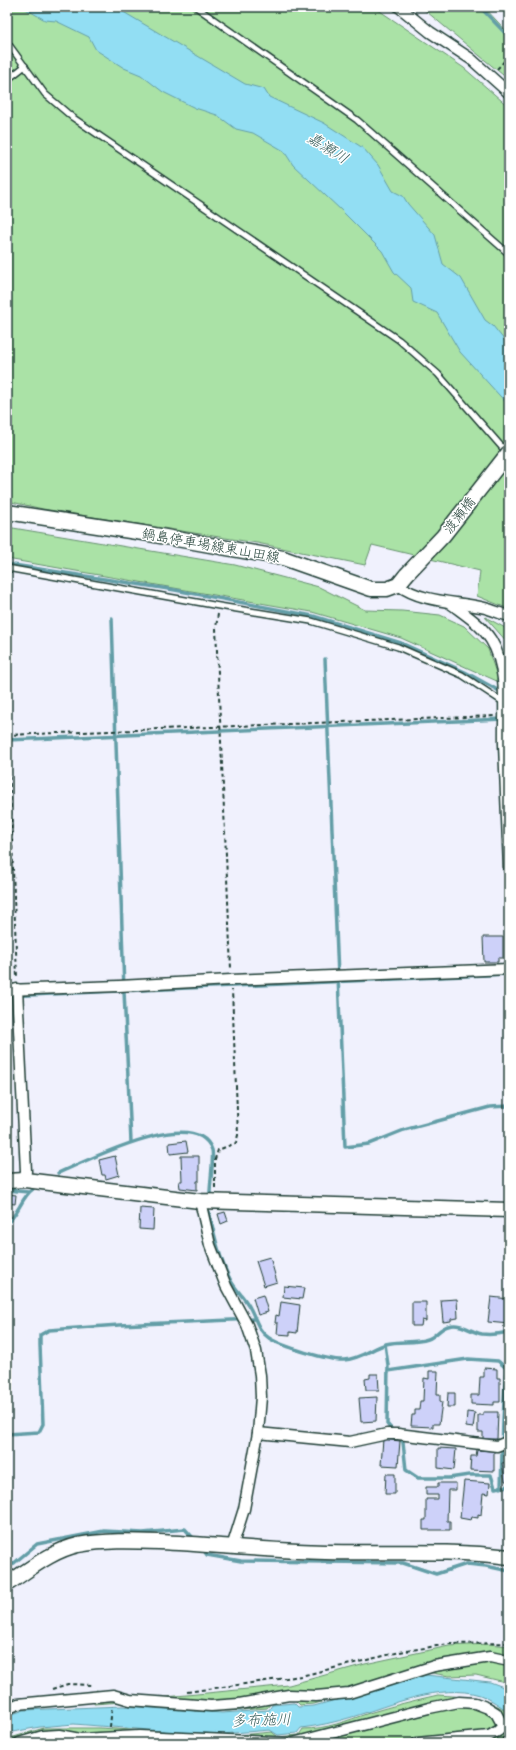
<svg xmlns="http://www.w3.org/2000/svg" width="516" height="1750" font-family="Dekko,'Klee One',sans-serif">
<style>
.green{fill:#aae2a6;stroke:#64906d}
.water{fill:#92def3;stroke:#649ea7}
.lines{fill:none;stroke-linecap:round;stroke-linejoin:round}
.stream{stroke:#649ea7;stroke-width:3.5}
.building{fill:#cdd1f9;stroke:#1f3d34}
.lane-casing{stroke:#1f3d34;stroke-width:8}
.street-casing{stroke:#1f3d34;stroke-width:13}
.secondary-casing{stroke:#1f3d34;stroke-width:17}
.path{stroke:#1f3d34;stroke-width:2;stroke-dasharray:4 3;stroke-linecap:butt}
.lane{stroke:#fff;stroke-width:5}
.street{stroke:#fff;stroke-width:10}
.secondary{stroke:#fff;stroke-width:14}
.secondary-bridge-casing{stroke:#1f3d34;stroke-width:17;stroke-linecap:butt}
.secondary-bridge{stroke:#fff;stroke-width:14}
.labels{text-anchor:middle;stroke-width:3;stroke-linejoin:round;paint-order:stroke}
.street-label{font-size:14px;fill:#1f3d34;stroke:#fff}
.water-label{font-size:15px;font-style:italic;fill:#365d5a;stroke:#fff}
</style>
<rect width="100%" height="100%" fill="#f0f1fd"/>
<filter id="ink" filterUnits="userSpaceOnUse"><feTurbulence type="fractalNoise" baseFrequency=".025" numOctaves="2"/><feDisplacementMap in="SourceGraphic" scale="8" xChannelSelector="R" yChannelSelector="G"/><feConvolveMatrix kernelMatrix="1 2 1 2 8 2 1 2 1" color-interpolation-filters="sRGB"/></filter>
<g filter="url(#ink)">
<g class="green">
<path d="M7,7H374L464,68L509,107V609L477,596L480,571L372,545L365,565L257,543L43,509L7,501Z"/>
<path d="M421,7H484L509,34V80Z"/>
<path d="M7,527L235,565L319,587L365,610L402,611L440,615L464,626L488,649L499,682L401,638L312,612L7,559Z"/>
<path d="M485,617L509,630V651L508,643Z"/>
<path d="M488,1644L509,1646V1683L476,1675L449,1676L427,1672L314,1704L300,1705L295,1700L272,1702L267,1708L229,1711L137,1706L122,1702L94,1704L96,1690L132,1696L166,1697L289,1685L365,1664L449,1646Z"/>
<path d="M438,1695C465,1697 487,1697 509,1713V1743H7V1739L44,1728H99L229,1736L272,1732L278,1737L299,1735L303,1729C327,1729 346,1721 369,1713C392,1706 415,1700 438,1695Z"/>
</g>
<g class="water">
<path d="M22,7H115L245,84L264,89L269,97L324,123L363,148L378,165L393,191L403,196L408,204L435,235L443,264L461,278L485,320L493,326L509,346V406L460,352L437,313L413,302L411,288L394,272L382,251L342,211L293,165L284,151L253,133L236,129L217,115L195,108L163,92L141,75L124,68L96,50L89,37L56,21L45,20Z"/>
<path d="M426,1675L490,1682L509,1689V1712C500,1706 491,1699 480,1695C440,1683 391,1705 352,1717C336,1722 318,1726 301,1728L297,1733L278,1735L270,1730L222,1734L175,1732L74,1724L40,1727L7,1733V1716L24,1710L122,1706L222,1713L269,1710L272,1705L294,1703L298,1707L314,1706Z"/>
</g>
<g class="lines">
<g class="stream">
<path d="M480,7L509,37"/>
<path d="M7,564L175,590L313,616L401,643L465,672L503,693"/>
<path d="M112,618L124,991L131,1142"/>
<path d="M325,659L345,1147L369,1144L404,1130L490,1107L509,1106"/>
<path d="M7,740L504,719"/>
<path d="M7,996L509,974"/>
<path d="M58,1173C87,1161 196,1104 212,1150C214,1156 210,1184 210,1193"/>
<path d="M7,1190L28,1192"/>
<path d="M209,1212C214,1234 220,1261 231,1281C236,1290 245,1298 250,1308C256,1319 258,1331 269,1338C280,1346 330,1361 344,1360C360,1359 371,1349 386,1344C400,1340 414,1344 428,1339C435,1337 440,1328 448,1326C462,1322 470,1332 482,1334C491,1335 500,1334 509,1332"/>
<path d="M7,1223C18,1215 22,1196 33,1189"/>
<path d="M385,1344L388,1365L387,1424L394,1432"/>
<path d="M388,1371L468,1359L498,1361L506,1368L503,1419L501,1488"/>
<path d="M7,1434L39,1432L43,1424L40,1345V1335L49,1330L119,1325L254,1319"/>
<path d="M398,1437L403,1442L406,1470L418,1478H449L469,1475H491L495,1488L509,1486"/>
<path d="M202,1548L207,1555L241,1561L403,1563L436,1574L467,1564L486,1566L509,1571"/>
<path d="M7,1569L37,1544L104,1531L143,1533L185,1529L194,1539"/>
</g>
</g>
<g class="building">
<path d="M483,937H503V958H498V962H484Z"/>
<path d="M186,1141L188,1152L170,1154L169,1143Z"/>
<path d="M115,1156L119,1175L106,1179L105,1175H102L99,1160Z"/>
<path d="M181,1156H199V1181H197V1190L180,1188L179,1181H182Z"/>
<path d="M7,1194L16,1195L15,1204L7,1203Z"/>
<path d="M140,1208L154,1209L153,1230L139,1229Z"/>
<path d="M225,1212L228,1221L221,1224L218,1214Z"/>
<path d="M270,1257L277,1282L264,1286L256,1261Z"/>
<path d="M284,1286L304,1288L302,1299L283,1297Z"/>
<path d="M263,1295L268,1312L258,1315L253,1298Z"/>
<path d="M491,1297L509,1299V1324L488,1322Z"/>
<path d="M457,1299L458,1318L451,1319V1321L443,1322L441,1300Z"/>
<path d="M281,1302L300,1305L297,1333L290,1332V1335L277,1334L278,1323H275L276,1315L279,1316Z"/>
<path d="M412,1302H426V1321L422,1320L421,1326H412Z"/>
<path d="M484,1368L497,1369V1378H500V1402H494V1405L471,1404V1395H479L480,1377H484Z"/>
<path d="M429,1371H438L437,1394H440V1401L442,1402L439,1424H433V1427L411,1426L412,1415H415V1410H419L420,1401H423L424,1378L429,1379Z"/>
<path d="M370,1374H378L379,1390H366L365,1379L370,1378Z"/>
<path d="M448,1393H455V1407H447Z"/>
<path d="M377,1397L376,1421L361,1422L359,1398Z"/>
<path d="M467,1412L475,1413L473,1428L466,1427Z"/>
<path d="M483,1412H498L497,1439H483V1432H478V1415H483Z"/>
<path d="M383,1439L400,1441L398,1466L381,1465Z"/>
<path d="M438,1448L456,1449L454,1470L438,1468Z"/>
<path d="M477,1450L494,1451V1471L470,1470L471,1456H476Z"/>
<path d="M509,1462V1481H505L502,1463Z"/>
<path d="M386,1474H395V1494H385Z"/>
<path d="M464,1481L490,1483L489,1494L483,1493L481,1515L478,1514V1518L472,1517L471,1520L460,1518Z"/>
<path d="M438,1483H456V1490H448L447,1521H450V1530H423V1520H426V1499H438V1495H426V1487H438Z"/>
</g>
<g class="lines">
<g class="lane-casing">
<g id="lane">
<path d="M196,7L357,120L509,254"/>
<path d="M7,42L45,94L72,117L399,340L438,374L507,453"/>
<path d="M7,80L25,66"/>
<path d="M7,568L219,606L311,621L398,647L462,675L503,702"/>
</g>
</g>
<g class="street-casing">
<g id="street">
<path d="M399,7L430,32L471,59L509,93"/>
<path d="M398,585C423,603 456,601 485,608C493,610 501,614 509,616"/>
<path d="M450,603C464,614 481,624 491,640C509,669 503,711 504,744C506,786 507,827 509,869"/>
<path d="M17,989L26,1171L25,1180"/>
<path d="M7,990L119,986L231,980L509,969"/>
<path d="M200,1201L210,1245L226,1286L247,1325L256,1351L260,1375L261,1397L258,1433L244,1509L232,1547"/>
<path d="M258,1433L350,1442L387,1434H398L497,1446L509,1441"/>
<path d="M7,1709L18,1704L113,1695L130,1700L211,1706L239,1704L289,1695L316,1696L349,1693L434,1666L490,1657L509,1661"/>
<path d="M19,1743L43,1736L59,1735L80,1739L139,1736L293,1743L429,1708L459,1702L475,1703L488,1708L496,1713L503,1726L509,1730"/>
<path d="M417,1743L489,1736L498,1731L503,1726"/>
<path d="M507,1743L509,1739"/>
</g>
</g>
<g class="secondary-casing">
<g id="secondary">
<path d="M7,512L143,533L283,558L371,589H387L398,585L406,575"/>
<path d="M7,1181L25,1180L200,1201L509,1210"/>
<path d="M7,1584C29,1570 51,1551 78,1545C105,1540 132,1541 159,1542C206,1544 251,1549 298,1551C368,1555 439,1548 509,1557"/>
</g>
</g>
<g class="path">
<path d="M497,69L509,56"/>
<path d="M218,614L216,628L231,969"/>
<path d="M7,706L17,978"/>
<path d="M7,735L494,716"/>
<path d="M215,1188V1159L218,1150L236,1143L238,1135L232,990"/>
<path d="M52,1689L68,1684L91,1685"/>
<path d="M187,1692L301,1676L400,1652L449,1644L509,1643"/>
<path d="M110,1727L112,1706"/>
</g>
<use href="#lane" class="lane"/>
<use href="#street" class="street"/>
<use href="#secondary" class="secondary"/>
<g class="secondary-bridge-casing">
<path id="secondary-bridge" d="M406,575L443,536L509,452"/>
</g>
<use href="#secondary-bridge" class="secondary-bridge"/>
</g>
</g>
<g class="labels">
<g class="street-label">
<text transform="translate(459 515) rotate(-52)" y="5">渡瀬橋</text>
<text transform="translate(211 545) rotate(10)" y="5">鍋島停車場線東山田線</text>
</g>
<g class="water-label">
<text transform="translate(328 148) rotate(32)" y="5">嘉瀬川</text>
<text transform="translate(261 1720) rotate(-2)" y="5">多布施川</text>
</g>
</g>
<rect width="516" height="1750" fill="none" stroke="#fff" stroke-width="24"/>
<rect x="12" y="12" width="492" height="1726" fill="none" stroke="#1f3d34" stroke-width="1.5" filter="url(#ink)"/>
</svg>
